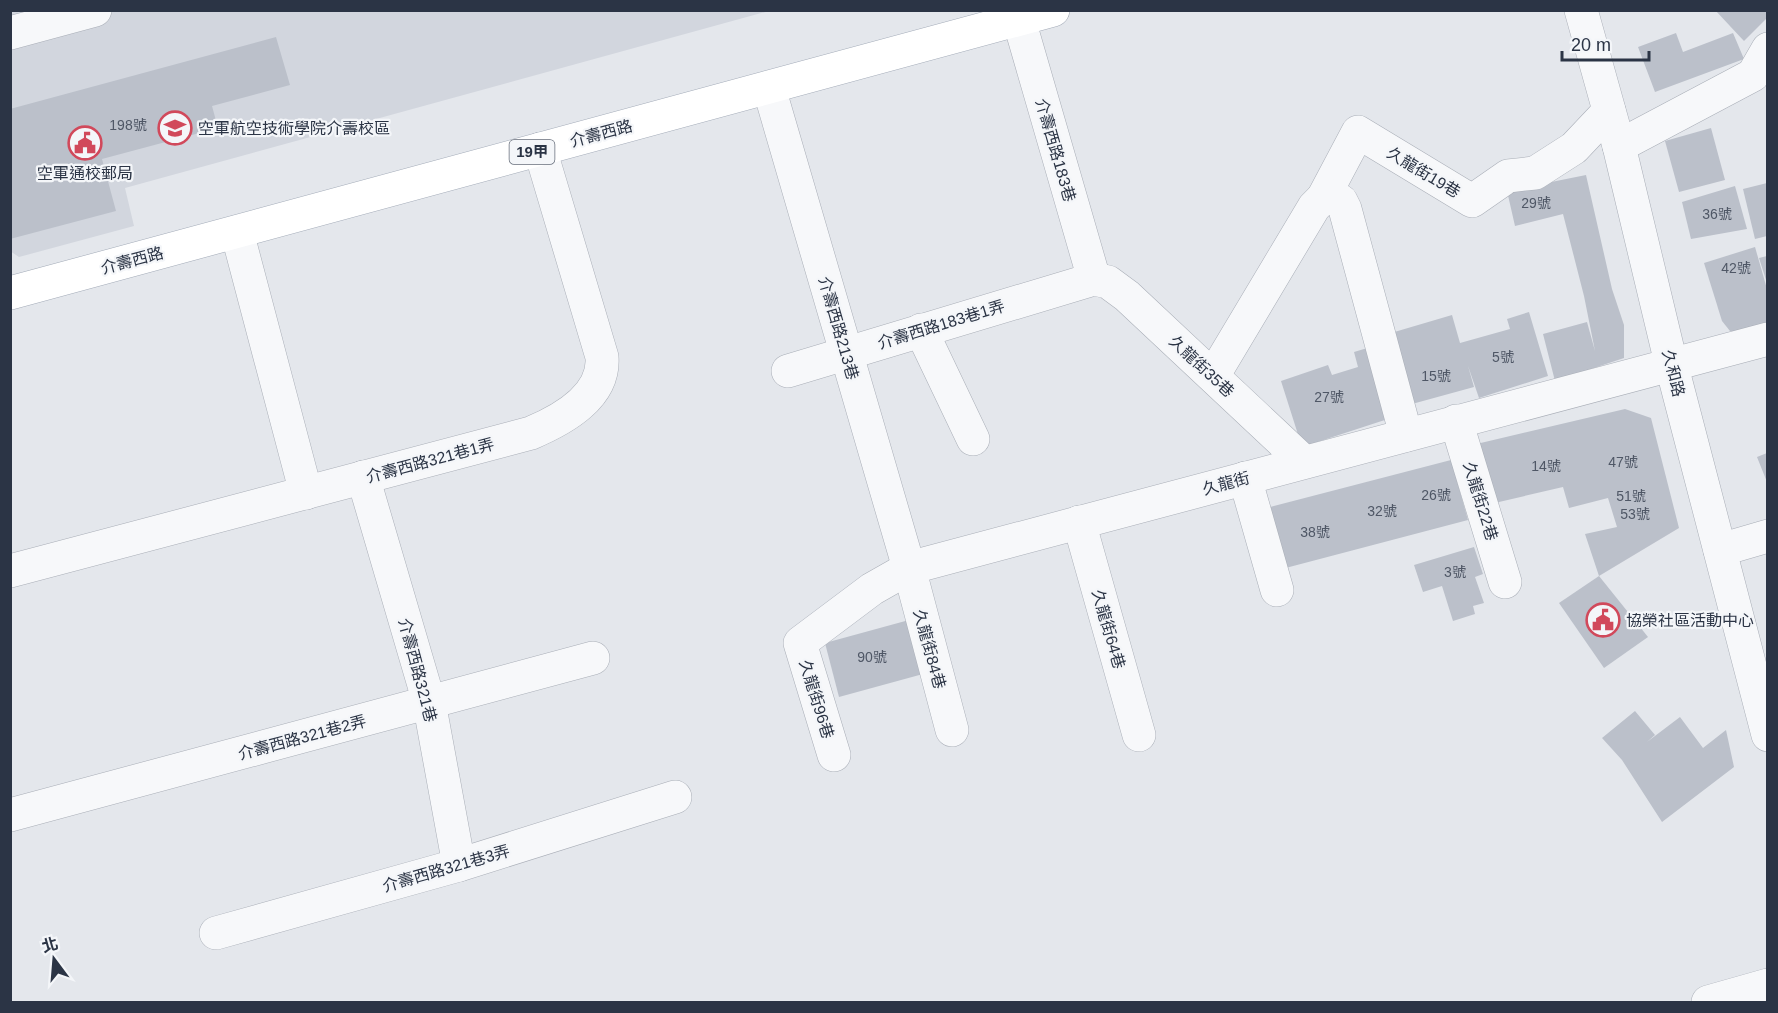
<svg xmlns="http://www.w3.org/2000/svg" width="1778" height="1013" font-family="Helvetica,'Noto Sans TC',sans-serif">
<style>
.built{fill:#d2d6de}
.building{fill:#bbc0ca}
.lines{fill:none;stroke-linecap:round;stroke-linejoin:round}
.minor-casing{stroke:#a9aeb7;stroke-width:34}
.major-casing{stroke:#a3abb8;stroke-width:34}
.minor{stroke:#f7f8fa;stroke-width:33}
.major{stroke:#fff;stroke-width:33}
.labels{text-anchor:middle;stroke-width:4.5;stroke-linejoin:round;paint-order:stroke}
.number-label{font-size:14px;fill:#4f5766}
.shield{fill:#f4f6f9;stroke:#676e7b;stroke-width:1.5}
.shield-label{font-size:15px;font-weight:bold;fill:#2b3445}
.poi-label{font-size:16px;fill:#2b3445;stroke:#f4f6f9;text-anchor:start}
.street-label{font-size:16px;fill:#2b3445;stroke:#f4f6f9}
</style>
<rect width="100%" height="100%" fill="#e4e7ec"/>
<path class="built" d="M10,11H769L125,188L134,226L19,257L10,251Z"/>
<g class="building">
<path d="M1715,10H1767V18L1744,41Z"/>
<path d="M1676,33L1683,52L1733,33L1744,59L1655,92L1638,47Z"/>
<path d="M276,37L290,85L212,106L218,128L102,159L116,211L10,239V109Z"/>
<path d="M1711,128L1725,180L1679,192L1665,141Z"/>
<path d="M1586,175L1612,289L1624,325V358L1555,381L1543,334L1587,322L1595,351L1584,296L1563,214L1515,226L1507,191Z"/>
<path d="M1767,183V236L1755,239L1743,189Z"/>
<path d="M1735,186L1747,229L1691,239L1682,202Z"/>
<path d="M1755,247L1767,289V324L1743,331H1730L1722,321L1704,263Z"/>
<path d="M1767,256V283L1759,258Z"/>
<path d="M1529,312L1548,376L1479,398L1468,366L1474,387L1412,404L1391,333L1452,315L1460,343L1510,329L1507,319Z"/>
<path d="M1374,346L1394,417L1302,447L1281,381L1328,365L1332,375L1358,367L1354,352Z"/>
<path d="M1625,409L1651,418L1679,528L1599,576L1585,534L1617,527L1608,498L1569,508L1563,487L1486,505L1468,446Z"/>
<path d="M1767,453V482L1757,457Z"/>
<path d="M1451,460L1468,520L1278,570L1262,509Z"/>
<path d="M1474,547L1483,574L1475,577L1484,603L1473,606L1475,614L1453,621L1442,586L1423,592L1414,565Z"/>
<path d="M1599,576L1648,637L1604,668L1559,603Z"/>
<path d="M909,620L923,674L839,697L825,643Z"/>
<path d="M1635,711L1655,735L1647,742L1680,717L1703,748L1726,730L1734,767L1662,822L1622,760L1602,738Z"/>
</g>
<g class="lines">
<g class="minor-casing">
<g id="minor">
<path d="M1581,10L1619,146L1671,363L1768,735"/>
<path d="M1019,20L1094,279"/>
<path d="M10,33L95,10"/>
<path d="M769,88L909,568L952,730"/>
<path d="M1619,146L1753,75L1768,49"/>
<path d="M1323,198L1358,132L1472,201L1508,176L1535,173L1574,148L1609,111"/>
<path d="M237,232L306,493"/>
<path d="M921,330L973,439"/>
<path d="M788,371L1094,279L1108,282L1127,296L1304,462"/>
<path d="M1213,376L1314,207L1323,198L1332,196L1341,201L1345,209L1406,435"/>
<path d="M1456,421L1505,582"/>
<path d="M363,477L429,702L459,865"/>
<path d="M1245,478L1277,590"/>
<path d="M1079,522L1139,735"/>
<path d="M1720,550L1768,536"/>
<path d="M10,571L531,433C564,419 605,396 602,357L540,149"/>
<path d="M834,755L800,643L872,589L909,568L1768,339"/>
<path d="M10,815L593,658"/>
<path d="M216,933L459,865L675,797"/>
<path d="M1708,1002L1768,985"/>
</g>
</g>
<g class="major-casing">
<path id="major" d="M10,293L1053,10"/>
</g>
<use href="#minor" class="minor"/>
<use href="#major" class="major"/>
</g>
<defs>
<g id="university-ring" transform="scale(1.725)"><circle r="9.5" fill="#f4f6f9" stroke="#d1495b" stroke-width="1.5"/><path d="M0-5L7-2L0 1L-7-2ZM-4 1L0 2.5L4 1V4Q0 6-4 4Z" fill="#d1495b"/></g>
<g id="civic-ring" transform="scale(1.725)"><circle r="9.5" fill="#f4f6f9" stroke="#d1495b" stroke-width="1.5"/><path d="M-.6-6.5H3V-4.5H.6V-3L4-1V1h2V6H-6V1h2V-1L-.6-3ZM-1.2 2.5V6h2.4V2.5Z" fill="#d1495b"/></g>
</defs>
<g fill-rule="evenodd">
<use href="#university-ring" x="175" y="128"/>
<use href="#civic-ring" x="85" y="143"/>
<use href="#civic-ring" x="1603" y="620"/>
</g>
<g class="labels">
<g class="number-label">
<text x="128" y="130">198號</text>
<text x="1536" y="208">29號</text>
<text x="1717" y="219">36號</text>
<text x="1736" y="273">42號</text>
<text x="1503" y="362">5號</text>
<text x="1436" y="381">15號</text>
<text x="1329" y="402">27號</text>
<text x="1623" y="467">47號</text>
<text x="1546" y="471">14號</text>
<text x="1436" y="500">26號</text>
<text x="1631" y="501">51號</text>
<text x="1382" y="516">32號</text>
<text x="1635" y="519">53號</text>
<text x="1315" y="537">38號</text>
<text x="1455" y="577">3號</text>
<text x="872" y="662">90號</text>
</g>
<rect class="shield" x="509.5" y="140" width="45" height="24" rx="4.5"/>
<g class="shield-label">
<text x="532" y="157">19甲</text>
</g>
<g class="poi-label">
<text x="198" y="134">空軍航空技術學院介壽校區</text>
<text x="85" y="179" text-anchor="middle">空軍通校郵局</text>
<text x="1626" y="626">協榮社區活動中心</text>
</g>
<g class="street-label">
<text transform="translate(601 133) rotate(-15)" y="6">介壽西路</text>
<text transform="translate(1056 150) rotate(74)" y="6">介壽西路183巷</text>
<text transform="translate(1424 172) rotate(31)" y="6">久龍街19巷</text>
<text transform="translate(132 260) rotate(-15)" y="6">介壽西路</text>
<text transform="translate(941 324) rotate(-17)" y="6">介壽西路183巷1弄</text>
<text transform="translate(839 328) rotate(74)" y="6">介壽西路213巷</text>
<text transform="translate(1202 366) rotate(43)" y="6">久龍街35巷</text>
<text transform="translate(1674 373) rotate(76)" y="6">久和路</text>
<text transform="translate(430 460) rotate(-15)" y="6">介壽西路321巷1弄</text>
<text transform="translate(1226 483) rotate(-15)" y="6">久龍街</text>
<text transform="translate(1481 501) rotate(73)" y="6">久龍街22巷</text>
<text transform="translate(1109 629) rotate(74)" y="6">久龍街64巷</text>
<text transform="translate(930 649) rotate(75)" y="6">久龍街84巷</text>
<text transform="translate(418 670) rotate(75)" y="6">介壽西路321巷</text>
<text transform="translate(817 699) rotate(73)" y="6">久龍街96巷</text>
<text transform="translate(302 737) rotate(-15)" y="6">介壽西路321巷2弄</text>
<text transform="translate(446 868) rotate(-16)" y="6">介壽西路321巷3弄</text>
</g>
</g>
<rect width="1778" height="1013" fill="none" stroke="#2b3445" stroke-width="24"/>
<g transform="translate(54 959) rotate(344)" stroke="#f4f6f9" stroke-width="4.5" paint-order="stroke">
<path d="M0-4.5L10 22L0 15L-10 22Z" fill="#2b3445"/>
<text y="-9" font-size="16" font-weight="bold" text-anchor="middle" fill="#2b3445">北</text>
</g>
<path d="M1562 51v9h87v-9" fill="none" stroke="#2b3445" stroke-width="3"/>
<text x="1571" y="51" font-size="18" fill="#2b3445" stroke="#f4f6f9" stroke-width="4.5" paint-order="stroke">20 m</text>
</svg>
